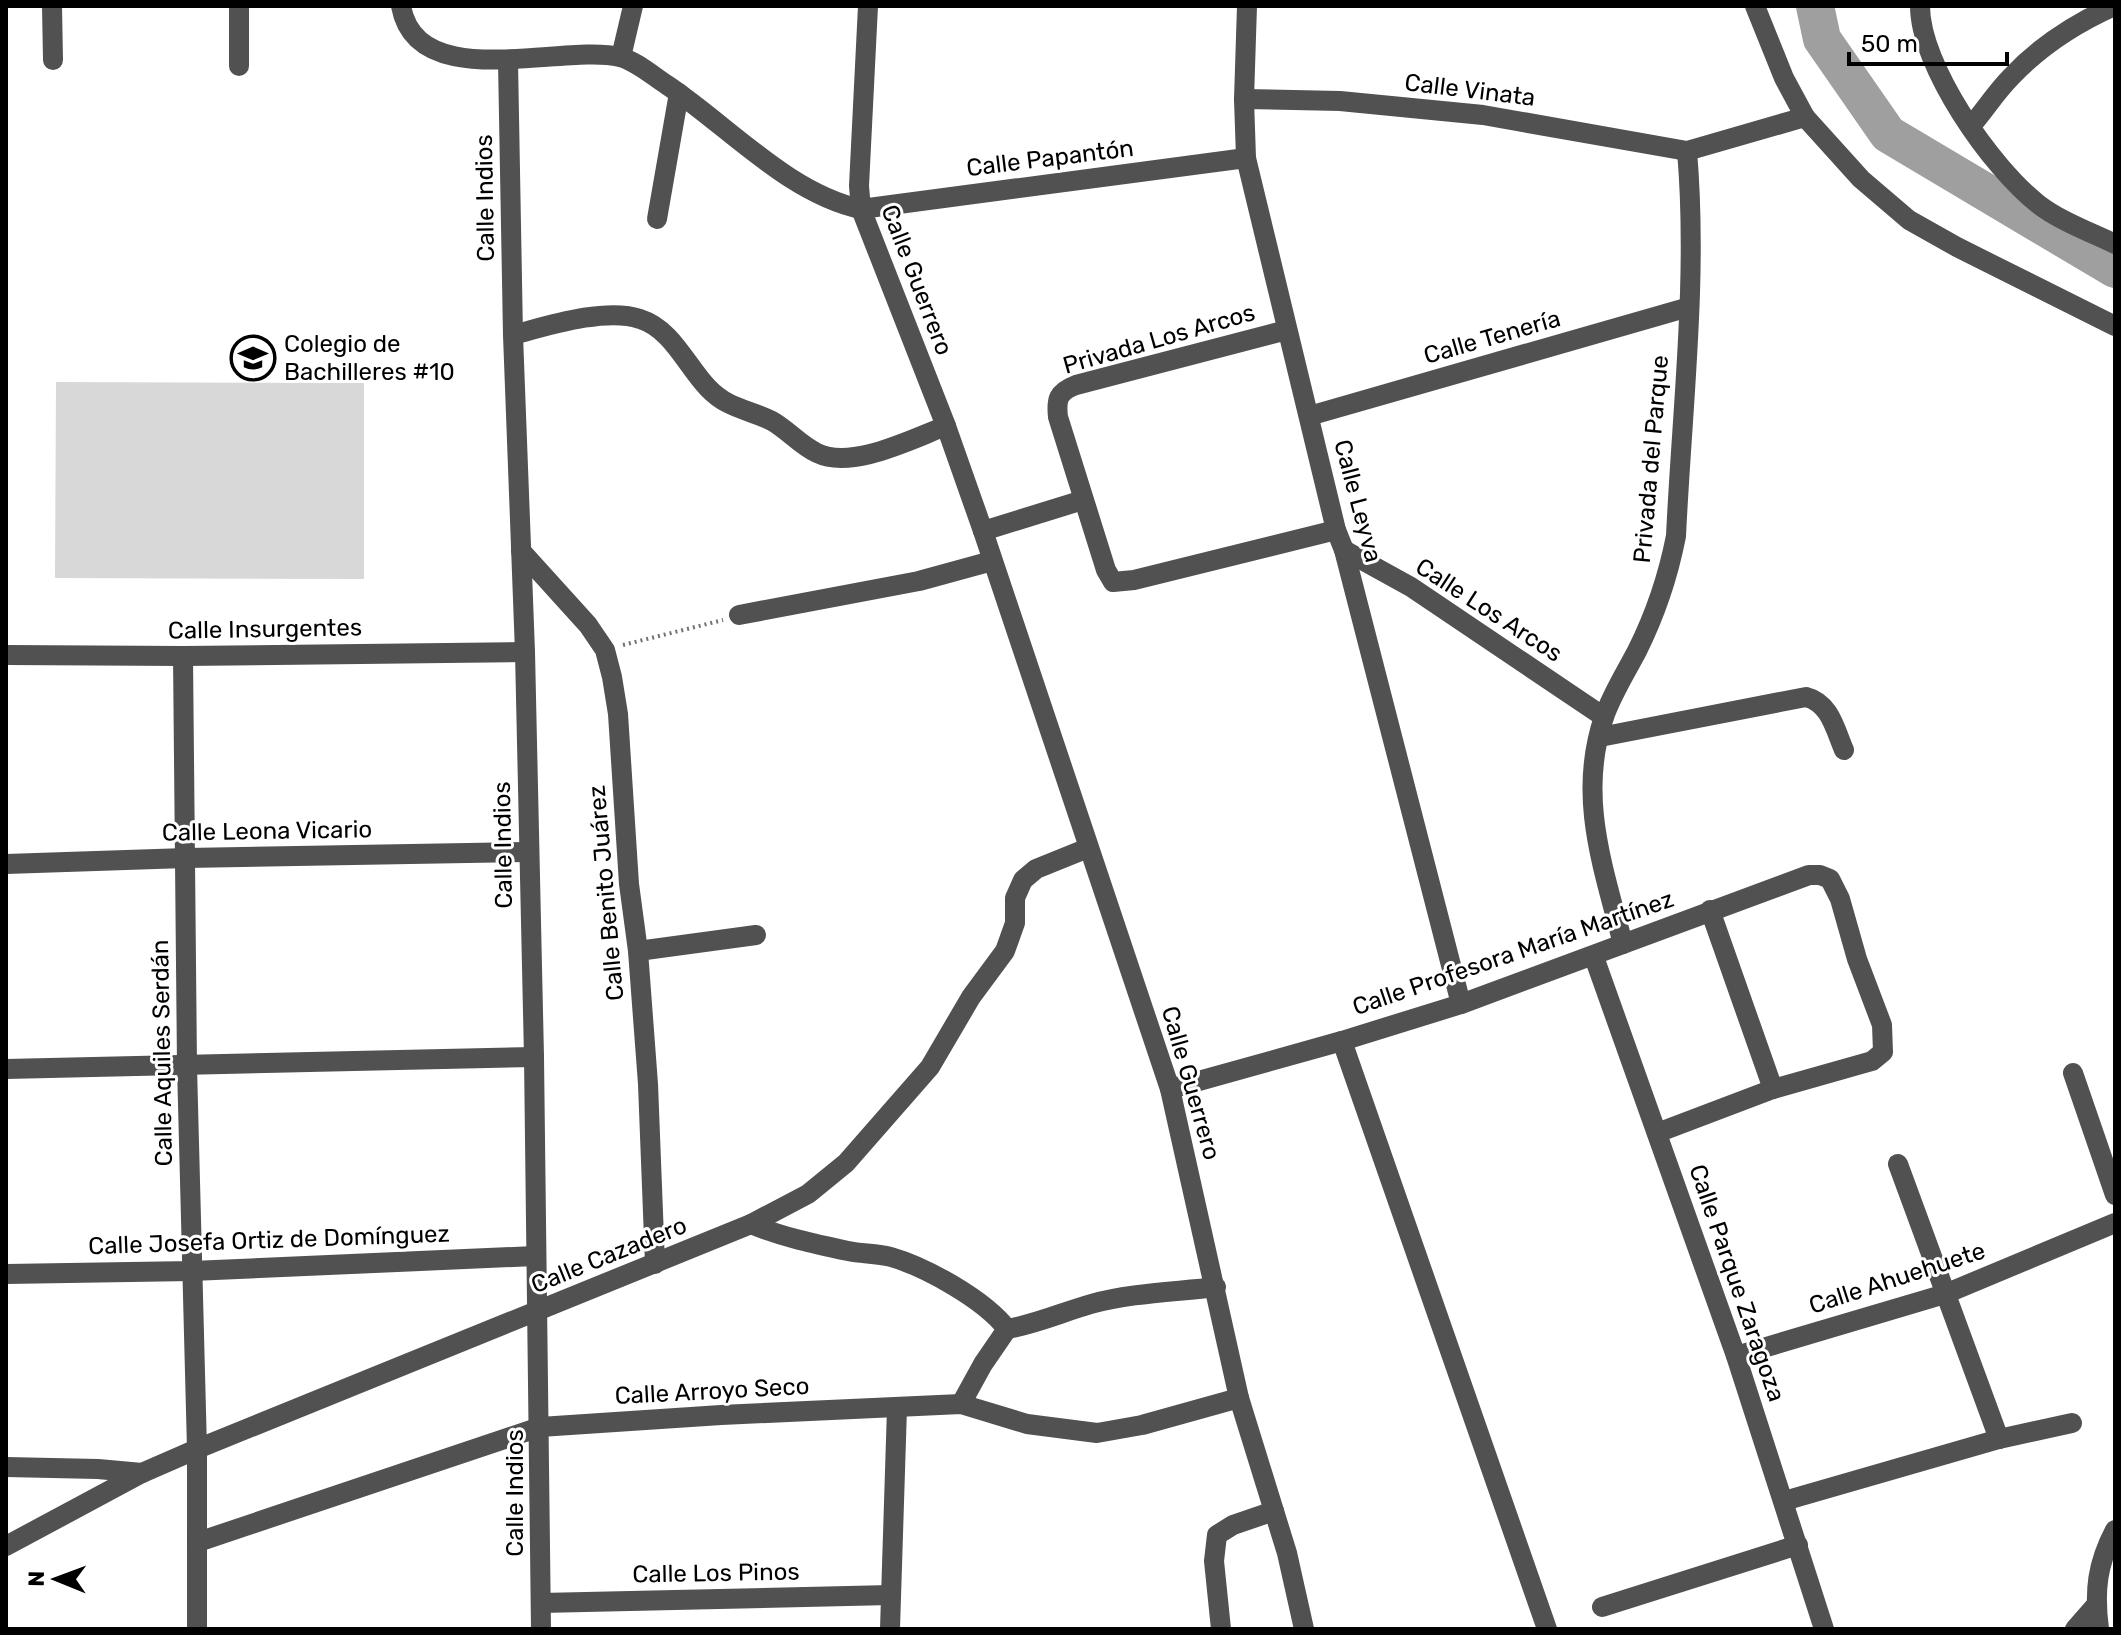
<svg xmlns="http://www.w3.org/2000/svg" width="2121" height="1635" font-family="Rubik,sans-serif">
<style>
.green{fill:#d8d8d8}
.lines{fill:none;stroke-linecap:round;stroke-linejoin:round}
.river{stroke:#9f9f9f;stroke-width:38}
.path{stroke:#737373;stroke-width:4;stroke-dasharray:2 4;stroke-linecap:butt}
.minor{stroke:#515151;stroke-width:20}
.labels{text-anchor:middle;stroke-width:6;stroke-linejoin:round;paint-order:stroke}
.street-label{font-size:24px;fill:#000;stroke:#fff}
.poi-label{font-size:24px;fill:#000;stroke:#fff;text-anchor:start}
</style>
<rect width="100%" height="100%" fill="#fff"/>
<path class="green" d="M56,382L364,383V579L55,578Z"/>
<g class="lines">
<path class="river" d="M1815,6L1822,39L1888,134L2115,269"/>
<path class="path" d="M623,645L723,620"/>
<g class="minor">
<path d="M52,6L53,60"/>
<path d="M401,6C417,95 562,43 620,57C636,61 653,76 667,85C727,125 789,194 861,209L1246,158"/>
<path d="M868,6L859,186L861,209L946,426L983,531L1170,1089L1239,1398L1287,1553L1304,1629"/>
<path d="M1247,6L1244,99L1246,158L1336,530L1344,550L1461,1004"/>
<path d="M1755,6L1784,78L1805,117L1861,179L1909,220L1957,247L2115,326"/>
<path d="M1920,6C1920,66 1991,167 2038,204C2060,221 2090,232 2115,244"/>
<path d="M621,57L633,6"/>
<path d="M508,61L513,335L525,652L534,1057L541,1629"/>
<path d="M239,66V6"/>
<path d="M1244,99L1340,101L1483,115L1687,151L1805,117"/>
<path d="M1971,126C1985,110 1996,92 2011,77C2040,46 2076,23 2114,6"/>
<path d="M657,219L679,93"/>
<path d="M1287,330L1076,385C1058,392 1056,399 1058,417L1106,570L1113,582L1134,580L1336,530"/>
<path d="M513,335C547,326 606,307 640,319C672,329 686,365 708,388C728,409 748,409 772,421C788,430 800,445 817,453C852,470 911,439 946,426"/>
<path d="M1309,416L1689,307"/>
<path d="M983,531L1083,500"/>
<path d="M1344,550L1411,587L1604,717"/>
<path d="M521,551L588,625L605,650L612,677L618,714L629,884L638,951L648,1084L655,1264"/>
<path d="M739,615L919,581L992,561"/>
<path d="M6,655L183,656L525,652"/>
<path d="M183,656L187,1066L197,1449V1629"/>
<path d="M1600,737L1806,697C1830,703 1835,729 1844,750"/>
<path d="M6,864L186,858L529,852"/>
<path d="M1710,910L1773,1089"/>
<path d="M1623,944C1603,866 1577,796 1604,717C1612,694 1626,672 1637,651C1656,613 1668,577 1676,536C1682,408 1698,278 1687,151"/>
<path d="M638,951L756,935"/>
<path d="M1594,957L1736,1356L1824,1629"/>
<path d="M1342,1041L1547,1629"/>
<path d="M6,1069L534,1057"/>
<path d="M2073,1073L2115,1195"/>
<path d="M1170,1089L1342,1041L1461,1004L1809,875H1820L1830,879L1840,899L1857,959L1882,1025L1883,1052L1872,1061L1773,1089L1657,1133"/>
<path d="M1898,1164L1999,1439"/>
<path d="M751,1224C782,1237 815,1244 848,1251C862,1254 877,1253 891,1257C926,1267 985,1300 1007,1329C1036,1324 1063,1312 1091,1304C1131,1293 1175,1292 1216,1287"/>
<path d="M6,1274L192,1271L535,1256"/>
<path d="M1736,1356L1945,1294L2115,1223"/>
<path d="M961,1404L983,1364L1007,1329"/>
<path d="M6,1467L98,1469L142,1473"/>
<path d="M1784,1501L1999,1439L2072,1423"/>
<path d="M198,1542L540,1427L721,1415L961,1404L1027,1424L1097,1433L1142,1425L1239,1398"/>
<path d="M6,1546L142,1473L197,1449L751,1224L808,1194L846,1163L930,1067L971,997L1005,951L1015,923V898L1023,880L1036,869L1088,848"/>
<path d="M541,1603L891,1595"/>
<path d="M1602,1607L1798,1545"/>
<path d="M890,1629L897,1408"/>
<path d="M1221,1629L1214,1561L1217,1535L1233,1525L1274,1511"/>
<path d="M2075,1629L2096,1605"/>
<path d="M2099,1629C2094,1591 2097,1564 2115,1530"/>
</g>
</g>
<defs>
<g id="university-ring" transform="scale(2.3)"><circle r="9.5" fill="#fff" stroke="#000" stroke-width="1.5"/><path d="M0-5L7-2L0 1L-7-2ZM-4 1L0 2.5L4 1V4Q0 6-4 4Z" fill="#000"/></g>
</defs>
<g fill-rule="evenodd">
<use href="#university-ring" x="253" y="358"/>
</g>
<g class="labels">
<g class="street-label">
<text transform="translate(1470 90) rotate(7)" y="8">Calle Vinata</text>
<text transform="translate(1050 158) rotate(-7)" y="8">Calle Papantón</text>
<text transform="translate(485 198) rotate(-91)" y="8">Calle Indios</text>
<text transform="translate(917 280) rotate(69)" y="8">Calle Guerrero</text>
<text transform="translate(1492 337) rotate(-16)" y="8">Calle Tenería</text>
<text transform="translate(1159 339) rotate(-16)" y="8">Privada Los Arcos</text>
<text transform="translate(1651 459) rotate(-85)" y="8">Privada del Parque</text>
<text transform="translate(1358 501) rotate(75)" y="8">Calle Leyva</text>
<text transform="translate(1489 610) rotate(33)" y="8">Calle Los Arcos</text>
<text transform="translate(265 629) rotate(-1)" y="8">Calle Insurgentes</text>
<text transform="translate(267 831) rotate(-1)" y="8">Calle Leona Vicario</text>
<text transform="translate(503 845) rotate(-91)" y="8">Calle Indios</text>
<text transform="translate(606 893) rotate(-95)" y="8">Calle Benito Juárez</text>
<text transform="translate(1513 953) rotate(-19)" y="8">Calle Profesora María Martínez</text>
<text transform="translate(162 1053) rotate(-91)" y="8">Calle Aquiles Serdán</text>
<text transform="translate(1191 1083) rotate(74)" y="8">Calle Guerrero</text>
<text transform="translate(269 1240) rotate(-2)" y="8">Calle Josefa Ortiz de Domínguez</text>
<text transform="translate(609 1255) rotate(-22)" y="8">Calle Cazadero</text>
<text transform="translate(1897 1278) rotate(-18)" y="8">Calle Ahuehuete</text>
<text transform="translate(1737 1283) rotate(71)" y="8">Calle Parque Zaragoza</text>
<text transform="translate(712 1391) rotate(-3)" y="8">Calle Arroyo Seco</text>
<text transform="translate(515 1493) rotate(-90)" y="8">Calle Indios</text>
<text transform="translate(716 1573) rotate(-1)" y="8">Calle Los Pinos</text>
</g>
<g class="poi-label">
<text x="284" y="352">Colegio de<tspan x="284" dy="28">Bachilleres #10</tspan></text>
</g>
</g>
<rect width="2121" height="1635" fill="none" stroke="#000000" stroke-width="16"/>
<g transform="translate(56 1579) rotate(271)" stroke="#ffffff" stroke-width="6" paint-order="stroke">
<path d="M0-6L14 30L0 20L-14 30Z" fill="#000000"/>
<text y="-12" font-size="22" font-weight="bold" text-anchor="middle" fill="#000000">N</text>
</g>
<path d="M1849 52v12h158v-12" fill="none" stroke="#000000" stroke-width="4"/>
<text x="1861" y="52" font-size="24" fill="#000000" stroke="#ffffff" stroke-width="6" paint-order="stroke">50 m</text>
</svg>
